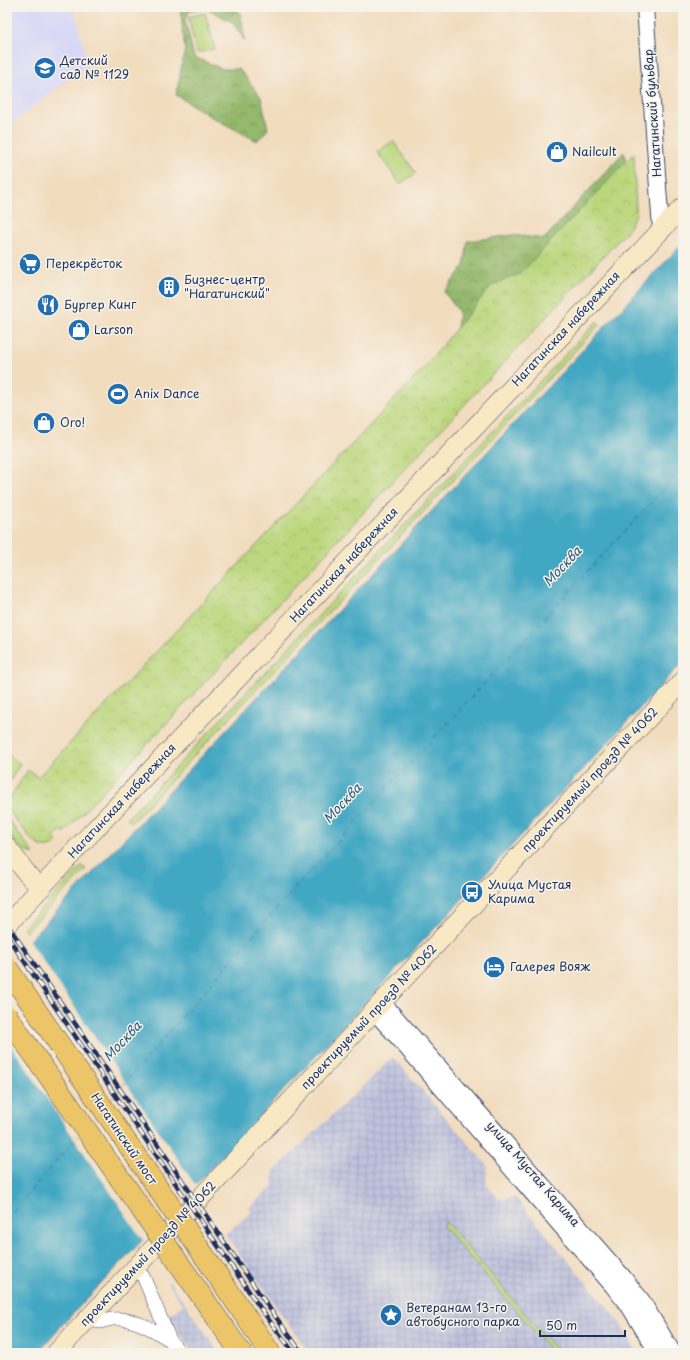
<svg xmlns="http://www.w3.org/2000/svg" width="690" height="1360" font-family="'Playpen Sans',sans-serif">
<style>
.built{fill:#d7d7f8}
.industrial{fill:url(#industrial-grid)}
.grass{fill:#bbd77d;stroke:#6b836e}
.forest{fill:url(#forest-crowns);stroke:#587465}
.park{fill:url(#park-crowns);stroke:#6b836e}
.water{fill:#43a7c3;stroke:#2f6b90}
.pier{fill:#f2dcbe}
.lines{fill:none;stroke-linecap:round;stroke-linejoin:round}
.ferry{stroke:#295981;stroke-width:1;stroke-dasharray:5 4;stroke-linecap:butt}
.minor-casing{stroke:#3b496c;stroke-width:14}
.tertiary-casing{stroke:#3b496c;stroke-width:18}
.secondary-casing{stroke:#3b496c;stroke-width:20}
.primary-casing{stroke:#3b496c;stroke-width:22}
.minor{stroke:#fff;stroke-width:13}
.tertiary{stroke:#fff;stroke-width:16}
.secondary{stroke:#f8e8c3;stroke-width:19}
.primary{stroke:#edc569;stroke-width:21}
.rail-casing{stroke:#1b2f5e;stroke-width:4.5}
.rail{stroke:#f7f3e8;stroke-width:3;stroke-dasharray:9;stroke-linecap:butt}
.primary-bridge-casing{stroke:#3b496c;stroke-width:22;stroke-linecap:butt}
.primary-bridge{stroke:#edc569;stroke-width:21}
.labels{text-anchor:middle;stroke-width:3;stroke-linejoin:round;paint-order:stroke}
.poi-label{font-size:12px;fill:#1b2f5e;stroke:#f7f3e8;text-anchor:start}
.street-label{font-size:12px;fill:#1b2f5e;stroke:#f7f3e8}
.water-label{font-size:13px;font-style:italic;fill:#295981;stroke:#f7f3e8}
</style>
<defs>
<pattern id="industrial-grid" width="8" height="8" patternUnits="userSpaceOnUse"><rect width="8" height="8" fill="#bfc2dd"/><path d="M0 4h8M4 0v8" fill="none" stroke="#a4a7c0"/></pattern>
<pattern id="forest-crowns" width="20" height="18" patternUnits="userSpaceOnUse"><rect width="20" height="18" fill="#94b86c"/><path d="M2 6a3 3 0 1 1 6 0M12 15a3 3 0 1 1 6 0" fill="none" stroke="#78965c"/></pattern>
<pattern id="park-crowns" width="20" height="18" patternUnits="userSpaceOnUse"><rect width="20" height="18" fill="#bbd77d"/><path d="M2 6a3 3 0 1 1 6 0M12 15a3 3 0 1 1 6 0" fill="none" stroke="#a0b96e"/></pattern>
</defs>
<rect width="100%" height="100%" fill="#f7f3e8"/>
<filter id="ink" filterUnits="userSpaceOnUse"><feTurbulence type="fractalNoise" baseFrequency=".025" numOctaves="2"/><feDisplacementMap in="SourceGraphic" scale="8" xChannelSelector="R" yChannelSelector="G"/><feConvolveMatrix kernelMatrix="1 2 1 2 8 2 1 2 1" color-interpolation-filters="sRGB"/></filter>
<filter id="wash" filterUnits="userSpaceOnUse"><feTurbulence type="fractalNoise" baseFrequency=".012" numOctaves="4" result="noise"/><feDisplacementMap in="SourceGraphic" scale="16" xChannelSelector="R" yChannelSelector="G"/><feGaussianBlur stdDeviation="0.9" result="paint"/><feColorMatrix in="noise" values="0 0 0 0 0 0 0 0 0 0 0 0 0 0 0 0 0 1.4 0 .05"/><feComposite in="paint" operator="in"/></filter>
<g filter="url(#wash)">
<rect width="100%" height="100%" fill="#f2dcbe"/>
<path class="built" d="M7,7H74L88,64L7,127Z"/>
<g class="industrial">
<path d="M393,1057L488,1166L486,1184L499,1199L515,1197L618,1320L638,1353H309L225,1234L252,1212L249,1208L272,1187L274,1171Z"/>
<path d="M169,1281L207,1335L219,1353H193L168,1316L183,1305L168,1284Z"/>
</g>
<g class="grass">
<path d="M205,13L215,49L197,53L188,17Z"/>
<path d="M393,141L416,173L400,184L377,152Z"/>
<path d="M597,321L600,324L132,822L127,819Z"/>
<path d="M7,754L20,764L7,786Z"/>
<path d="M7,818L34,854C24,852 12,841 8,831C6,828 7,822 7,818Z"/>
<path d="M82,866L86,869L26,932L23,928Z"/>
<path d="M446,1222L559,1353H553L442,1225Z"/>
</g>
<g class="forest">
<path d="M180,7H236L241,15L245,41L232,22L206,8L190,10L185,20L194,57L223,69H239L261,97L268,129L257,141L210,116L176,95L185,49Z"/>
<path d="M624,152L630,187L455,343L459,312L444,292L464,266L468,241L513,235L544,239Z"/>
</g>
<path class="park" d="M634,153L636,214L627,231L64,833L61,830L54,838L58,843C41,854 33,841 23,829C17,822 12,815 7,809V802L28,770L38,777L424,368L492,285L520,274Z"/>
<path class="water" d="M683,243V662L230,1148L63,1324L37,1353H7V964Z"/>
<path class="pier" d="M28,939L196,1186L144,1242L7,1039V961Z"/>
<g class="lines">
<g class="ferry">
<path d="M110,1100L275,910L683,468"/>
<path d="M91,1121L96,1116"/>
<path d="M7,1218L79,1135"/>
</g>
</g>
</g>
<g filter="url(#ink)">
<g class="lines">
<g class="minor-casing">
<g id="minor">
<path d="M143,1276L170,1340L180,1353"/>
<path d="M99,1322C105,1321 112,1318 118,1319C136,1319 155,1331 170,1340"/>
</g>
</g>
<g class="tertiary-casing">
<g id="tertiary">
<path d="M645,7L661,229"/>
<path d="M382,1002L623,1277L642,1301L673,1353"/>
<path d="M374,1011L401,1041L613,1286L631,1309L658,1353"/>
</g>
</g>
<g class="secondary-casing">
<g id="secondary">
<path d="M7,847L28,875L41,888"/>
<path d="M7,925L80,845L683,207"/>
<path d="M56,1353L353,1034L382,1002L683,681"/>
</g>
</g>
<g class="primary-casing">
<g id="primary">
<path d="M242,1311L270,1353"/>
<path d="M221,1324L241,1353"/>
</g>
</g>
<use href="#minor" class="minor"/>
<use href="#tertiary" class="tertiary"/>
<use href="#secondary" class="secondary"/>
<use href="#primary" class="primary"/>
<g class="rail-casing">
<g id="rail">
<path d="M7,924L270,1309L302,1353"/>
<path d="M7,936L263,1312L294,1353"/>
</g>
</g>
<use href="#rail" class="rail"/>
<g class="primary-bridge-casing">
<g id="primary-bridge">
<path d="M7,968L242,1311"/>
<path d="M7,1016L221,1324"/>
</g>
</g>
<use href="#primary-bridge" class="primary-bridge"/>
</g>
</g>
<defs>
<g id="school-disc" transform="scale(1.15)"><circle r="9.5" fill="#1f6fb2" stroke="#f7f3e8"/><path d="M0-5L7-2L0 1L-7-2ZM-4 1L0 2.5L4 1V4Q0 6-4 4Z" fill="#fff"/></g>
<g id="shop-disc" transform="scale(1.15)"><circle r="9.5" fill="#1f6fb2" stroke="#f7f3e8"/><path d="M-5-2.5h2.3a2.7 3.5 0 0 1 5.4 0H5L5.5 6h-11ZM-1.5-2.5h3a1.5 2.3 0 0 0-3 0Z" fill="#fff"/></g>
<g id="supermarket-disc" transform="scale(1.15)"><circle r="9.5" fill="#1f6fb2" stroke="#f7f3e8"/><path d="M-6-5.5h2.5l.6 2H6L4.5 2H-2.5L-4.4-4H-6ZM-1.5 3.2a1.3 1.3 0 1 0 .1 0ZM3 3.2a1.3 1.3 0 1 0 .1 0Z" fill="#fff"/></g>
<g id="building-disc" transform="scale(1.15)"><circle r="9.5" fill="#1f6fb2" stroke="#f7f3e8"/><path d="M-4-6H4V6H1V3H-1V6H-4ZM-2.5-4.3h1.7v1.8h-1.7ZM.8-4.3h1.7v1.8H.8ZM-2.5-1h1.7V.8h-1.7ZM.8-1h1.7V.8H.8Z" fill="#fff"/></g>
<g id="restaurant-disc" transform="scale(1.15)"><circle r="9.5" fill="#1f6fb2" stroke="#f7f3e8"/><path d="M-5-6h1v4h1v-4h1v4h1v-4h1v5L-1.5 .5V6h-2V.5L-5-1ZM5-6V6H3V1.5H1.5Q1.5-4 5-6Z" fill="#fff"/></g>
<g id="stadium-disc" transform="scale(1.15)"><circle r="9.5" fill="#1f6fb2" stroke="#f7f3e8"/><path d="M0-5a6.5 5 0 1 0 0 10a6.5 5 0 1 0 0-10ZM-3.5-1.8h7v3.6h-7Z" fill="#fff"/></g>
<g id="bus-disc" transform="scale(1.15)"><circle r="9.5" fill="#1f6fb2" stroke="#f7f3e8"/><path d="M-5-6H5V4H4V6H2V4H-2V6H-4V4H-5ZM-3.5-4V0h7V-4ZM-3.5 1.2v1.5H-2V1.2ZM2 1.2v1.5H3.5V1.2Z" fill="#fff"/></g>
<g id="hotel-disc" transform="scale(1.15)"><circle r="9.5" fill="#1f6fb2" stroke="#f7f3e8"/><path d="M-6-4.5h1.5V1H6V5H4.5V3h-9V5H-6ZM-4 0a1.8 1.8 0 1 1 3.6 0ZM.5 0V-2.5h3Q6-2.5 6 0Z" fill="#fff"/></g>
<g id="sight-disc" transform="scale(1.15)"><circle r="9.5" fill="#1f6fb2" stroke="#f7f3e8"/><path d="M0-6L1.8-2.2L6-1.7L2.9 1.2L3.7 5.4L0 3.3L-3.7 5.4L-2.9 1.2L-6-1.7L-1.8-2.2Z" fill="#fff"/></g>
</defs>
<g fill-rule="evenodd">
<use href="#school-disc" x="45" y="68"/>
<use href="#shop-disc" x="557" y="152"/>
<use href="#supermarket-disc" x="30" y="264"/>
<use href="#building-disc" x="169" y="287"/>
<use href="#restaurant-disc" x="48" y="305"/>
<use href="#shop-disc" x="79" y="330"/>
<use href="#stadium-disc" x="118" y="394"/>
<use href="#shop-disc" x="44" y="423"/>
<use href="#bus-disc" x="472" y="892"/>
<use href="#hotel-disc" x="494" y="967"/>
<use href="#sight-disc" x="391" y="1315"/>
</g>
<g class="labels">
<g class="poi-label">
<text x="60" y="65">Детский<tspan x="60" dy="14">сад № 1129</tspan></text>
<text x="572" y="156">Nailcult</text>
<text x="46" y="268">Перекрёсток</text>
<text x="184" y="284">Бизнес-центр<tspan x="184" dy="14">"Нагатинский"</tspan></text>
<text x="64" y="309">Бургер Кинг</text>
<text x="94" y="334">Larson</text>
<text x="134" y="398">Anix Dance</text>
<text x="60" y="427">Ого!</text>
<text x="488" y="889">Улица Мустая<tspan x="488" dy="14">Карима</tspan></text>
<text x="510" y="971">Галерея Вояж</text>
<text x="406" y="1312">Ветеранам 13-го<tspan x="406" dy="14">автобусного парка</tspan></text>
</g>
<g class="street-label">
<text transform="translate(653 113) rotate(-94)" y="4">Нагатинский бульвар</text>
<text transform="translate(566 329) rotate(-47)" y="4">Нагатинская набережная</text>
<text transform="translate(344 565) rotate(-47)" y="4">Нагатинская набережная</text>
<text transform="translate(590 780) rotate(-47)" y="4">проектируемый проезд № 4062</text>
<text transform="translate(122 801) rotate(-47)" y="4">Нагатинская набережная</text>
<text transform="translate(369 1017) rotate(-47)" y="4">проектируемый проезд № 4062</text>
<text transform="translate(124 1139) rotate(56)" y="4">Нагатинский мост</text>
<text transform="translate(533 1174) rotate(49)" y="4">улица Мустая Карима</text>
<text transform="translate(148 1254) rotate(-47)" y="4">проектируемый проезд № 4062</text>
</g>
<g class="water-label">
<text transform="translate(562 566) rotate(-47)" y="5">Москва</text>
<text transform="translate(342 803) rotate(-47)" y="5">Москва</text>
<text transform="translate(122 1041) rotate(-47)" y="5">Москва</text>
</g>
</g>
<rect width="690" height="1360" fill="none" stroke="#f7f3e8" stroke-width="24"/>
<path d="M540 1330v6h85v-6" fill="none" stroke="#1b2f5e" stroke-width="2"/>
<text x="546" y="1330" font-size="12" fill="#1b2f5e" stroke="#f7f3e8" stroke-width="3" paint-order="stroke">50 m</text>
</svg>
